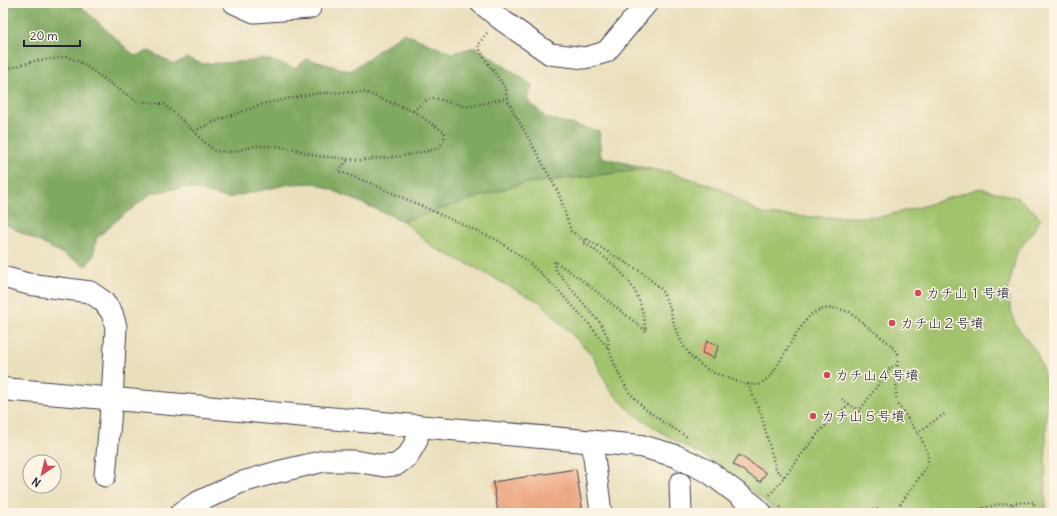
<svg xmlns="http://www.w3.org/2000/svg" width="1057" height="516" font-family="Delius,'Klee One',sans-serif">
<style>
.green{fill:#a0c36c;stroke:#617254}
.forest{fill:#80a960;stroke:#51664e}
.building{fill:#eb9c75}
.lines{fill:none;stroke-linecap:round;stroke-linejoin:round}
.minor-casing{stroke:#403e4e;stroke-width:23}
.tertiary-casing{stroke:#403e4e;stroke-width:24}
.path{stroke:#403e4e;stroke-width:2.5;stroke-dasharray:1 3;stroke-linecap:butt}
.minor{stroke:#fff;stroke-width:21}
.tertiary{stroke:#fff;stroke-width:22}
.poi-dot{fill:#d1495b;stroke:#fcf5e5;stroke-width:1.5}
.labels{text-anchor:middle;stroke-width:3;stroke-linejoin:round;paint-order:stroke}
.poi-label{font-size:14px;fill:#22223b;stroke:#fcf5e5;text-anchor:start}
</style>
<rect width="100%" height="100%" fill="#fcf5e5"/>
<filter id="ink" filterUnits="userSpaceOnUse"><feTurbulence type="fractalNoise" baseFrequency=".025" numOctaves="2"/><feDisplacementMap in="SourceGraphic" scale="8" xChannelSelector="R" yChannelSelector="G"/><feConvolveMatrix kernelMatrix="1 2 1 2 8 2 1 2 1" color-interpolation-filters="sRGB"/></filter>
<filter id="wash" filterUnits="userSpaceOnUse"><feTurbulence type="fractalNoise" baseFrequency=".012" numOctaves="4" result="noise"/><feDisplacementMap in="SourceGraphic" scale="16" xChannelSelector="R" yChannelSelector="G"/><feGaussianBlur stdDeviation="0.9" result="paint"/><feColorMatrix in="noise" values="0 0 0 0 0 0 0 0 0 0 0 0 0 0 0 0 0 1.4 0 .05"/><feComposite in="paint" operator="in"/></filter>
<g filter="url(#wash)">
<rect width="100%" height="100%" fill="#e9dfbb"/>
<path class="green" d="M650,169L669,172L720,188L762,214L811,217H880L920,207L980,188L1019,198L1041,218L1030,236L1017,252L1007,294L1015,324L1037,353L1047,383L1045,482L1046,513H776L764,500L709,459L670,438L630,411L610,390L593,356L540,302L521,293L476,268L432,247L403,221L520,184Z"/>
<path class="forest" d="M3,3H77L135,56L149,51L174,64L188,58L202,64L252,61L262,58L295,68L307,59L350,71L403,33L451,53L476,47L532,85L527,99L546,118L599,131L601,157L650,169L520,184L403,221L316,183L290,184L227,198L186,187L152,193L112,224L96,239L94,255L86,266L3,223Z"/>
<g id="blocks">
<g class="building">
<path d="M707,341L719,345L714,358L702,353Z"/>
<path d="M739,455L766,473L760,482L733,464Z"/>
<path d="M576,469L583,513H498L493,482Z"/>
</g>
</g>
</g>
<g filter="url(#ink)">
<use href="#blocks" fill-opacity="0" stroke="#403e4e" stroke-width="1"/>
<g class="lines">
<g class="minor-casing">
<g id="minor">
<path d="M234,3L254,12L310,8V3"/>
<path d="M481,3L499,18L550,54L585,58L606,52L647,3"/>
<path d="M3,277L28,284L90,292L103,301L112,313L116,327L112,399L105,476"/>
<path d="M592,441L601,513"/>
<path d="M680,483L681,513"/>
<path d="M181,513L196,503L239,483L277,472L324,461H354L384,466L396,465L408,456L417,440L418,427"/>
</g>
</g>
<g class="tertiary-casing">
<path id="tertiary" d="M3,389L641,446L676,456L709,472L754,506L761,513"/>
</g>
<g class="path">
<path d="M487,33L478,45L483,56L506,89L507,98"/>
<path d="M3,70L35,61L66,57L77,60L136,101L164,104L192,129L201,139L215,151L232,152L255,146H276L294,149L317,156L349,159L338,171L370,183L499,241L526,260L556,288L589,324L608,348L620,377L629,392L643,407L663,422L689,438"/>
<path d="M413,111L427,100L434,98L467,107L507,98L514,113L537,153L559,194L571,231L585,241"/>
<path d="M194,131L221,119L263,104L297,97L319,93L364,92L415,112L433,125L445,132L444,141L439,148L428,151L402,156L360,160L349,159"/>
<path d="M608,348V337L601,324L578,297L555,269L554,261L578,277L646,331C644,321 643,308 638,298C627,272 608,260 585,243V238L643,273L661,289L670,308L674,325L683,345L692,358L709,371L744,384L759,385L771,376L798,331L810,315L823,309L837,308L849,312L890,344L898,354L896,393L897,403L921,438L928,454V465L899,506L896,513"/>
<path d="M748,384L761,414L776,470L785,477"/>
<path d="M842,399L859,411L891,367L896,365"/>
<path d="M917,433L946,413"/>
<path d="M770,495L820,431L849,404"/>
<path d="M780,507L786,513"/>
<path d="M857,513C868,510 891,506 900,513"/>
<path d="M972,513C987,506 997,504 1014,503"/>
<path d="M1004,513L1014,503L1034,502V513"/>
</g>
<use href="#minor" class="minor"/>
<use href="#tertiary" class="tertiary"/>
</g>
</g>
<g class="poi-dot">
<circle cx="918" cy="293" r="4"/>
<circle cx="892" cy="323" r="4"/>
<circle cx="827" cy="375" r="4"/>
<circle cx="813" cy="416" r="4"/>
</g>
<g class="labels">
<g class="poi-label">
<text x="926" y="298">カチ山１号墳</text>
<text x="900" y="328">カチ山２号墳</text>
<text x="835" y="380">カチ山４号墳</text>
<text x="821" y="421">カチ山５号墳</text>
</g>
</g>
<rect width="1057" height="516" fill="none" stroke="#fcf5e5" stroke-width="16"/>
<g transform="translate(42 474) rotate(215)"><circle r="19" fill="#fcf5e5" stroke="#a5a1a1"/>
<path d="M0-3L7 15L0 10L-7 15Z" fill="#d1495b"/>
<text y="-6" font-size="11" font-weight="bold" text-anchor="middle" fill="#22223b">N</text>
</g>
<path d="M24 40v6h56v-6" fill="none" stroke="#22223b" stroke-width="2"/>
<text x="30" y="40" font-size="12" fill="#22223b" stroke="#fcf5e5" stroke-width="3" paint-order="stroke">20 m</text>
</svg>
